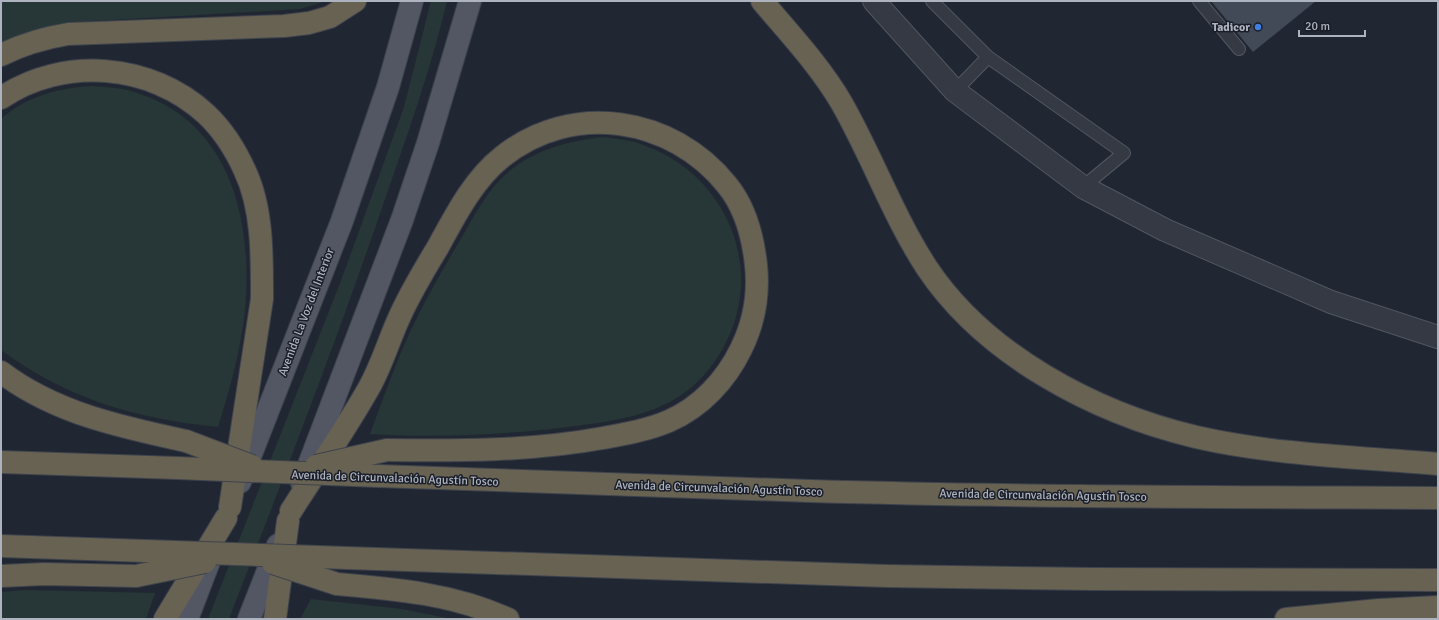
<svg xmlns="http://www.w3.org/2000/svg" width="1439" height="620" font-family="Signika,sans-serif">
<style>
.green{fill:#273637}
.building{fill:#424957}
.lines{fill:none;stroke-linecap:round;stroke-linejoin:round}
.service-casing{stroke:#515661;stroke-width:14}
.minor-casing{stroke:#515661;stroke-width:24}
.primary-casing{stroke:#3d424d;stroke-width:24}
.motorway-casing{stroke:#3e434e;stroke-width:24}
.service{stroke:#343943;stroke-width:12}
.minor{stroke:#343943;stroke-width:22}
.primary{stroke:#525763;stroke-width:22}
.motorway{stroke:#686252;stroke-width:22}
.motorway-bridge-casing{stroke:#3e434e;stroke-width:24;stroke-linecap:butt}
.motorway-bridge{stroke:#686252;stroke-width:22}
.shop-dot{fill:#3f7fe0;stroke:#191e28;stroke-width:1.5}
.labels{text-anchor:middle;stroke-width:3;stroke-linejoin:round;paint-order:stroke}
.poi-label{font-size:12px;font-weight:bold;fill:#aeb3c0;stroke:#191e28;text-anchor:end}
.street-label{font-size:12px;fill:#aeb3c0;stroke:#191e28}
</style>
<rect width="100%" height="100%" fill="#212732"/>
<g class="green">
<path d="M1,1H326L300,9L62,23L14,37L1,45Z"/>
<path d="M431,1H447C431,69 407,136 384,202C336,343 282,481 229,619H208L342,278L404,107Z"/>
<path d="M92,86C108,87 125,88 140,94C232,125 253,223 245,310C241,350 230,389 218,427C137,419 67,399 1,350V119C27,96 58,88 92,86Z"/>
<path d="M603,137C617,139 632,140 646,146C722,174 763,260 729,336C719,358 704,379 684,393C651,417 607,422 568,427C503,435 435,438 370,434C383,399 395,364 411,330C426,298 444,267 462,237C474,216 487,191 505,175C532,150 568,141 603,137Z"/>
<path d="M26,590L155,593L146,619H1V592Z"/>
<path d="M311,599L402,609L452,619H300Z"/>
</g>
<path class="building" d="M1211,1H1316L1253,52Z"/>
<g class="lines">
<g class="service-casing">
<g id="service">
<path d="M932,1L988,57L1124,153L1083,187"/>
<path d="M1199,1L1239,49"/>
<path d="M955,91L988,57"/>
</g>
</g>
<g class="minor-casing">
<path id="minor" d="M874,1L955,91L1083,187L1165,230L1331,302L1438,337"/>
</g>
<g class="primary-casing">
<g id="primary">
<path d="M240,482L342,221L388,87L412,1"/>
<path d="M302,483L402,220L428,143L470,1"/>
<path d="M187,619L213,551"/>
<path d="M249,619L278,545"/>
</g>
</g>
<g class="motorway-casing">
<g id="motorway">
<path d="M762,1C789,33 820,66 841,102C872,156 893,216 927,268C985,355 1095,413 1196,437C1275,455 1357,457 1438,464"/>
<path d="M1,55C23,44 44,38 68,34L284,26L309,23L330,17L355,1"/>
<path d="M1,98C63,56 151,63 206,114C222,129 236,151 245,171C263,209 262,258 262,299L230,507"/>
<path d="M1,372C55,413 121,427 186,441"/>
<path d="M1,462L177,468"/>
<path d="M378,476C522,482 666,487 810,491C1019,497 1229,497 1438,498"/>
<path d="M291,511C317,470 346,429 370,386C382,364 389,340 399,318C410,293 424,270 438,247C455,216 473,180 502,157C571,101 672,116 727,185C745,207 753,237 756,265C759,294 754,323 741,349C726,380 701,407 669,421C648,430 625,434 603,438C532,451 459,451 387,450"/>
<path d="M1,546L146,551"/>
<path d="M347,558L887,576L1092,579L1438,580"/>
<path d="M1,576L44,574L136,576"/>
<path d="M337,584C396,589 454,594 508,619"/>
<path d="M165,619L226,518"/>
<path d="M275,619L288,521"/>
<path d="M1286,619L1379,610L1438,607"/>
</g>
</g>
<use href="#service" class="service"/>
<use href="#minor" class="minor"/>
<use href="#primary" class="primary"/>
<use href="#motorway" class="motorway"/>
<g class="motorway-bridge-casing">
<g id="motorway-bridge">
<path d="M186,441L252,466"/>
<path d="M316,466L387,450"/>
<path d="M177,468L378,476"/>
<path d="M146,551L347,558"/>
<path d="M273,563L337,584"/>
<path d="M136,576L205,562"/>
</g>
</g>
<use href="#motorway-bridge" class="motorway-bridge"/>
</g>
<circle class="shop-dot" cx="1258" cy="27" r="4"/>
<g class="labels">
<g class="poi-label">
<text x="1250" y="31">Tadicor</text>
</g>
<g class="street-label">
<text transform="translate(306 312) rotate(-69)" y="4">Avenida La Voz del Interior</text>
<text transform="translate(395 478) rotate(2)" y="4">Avenida de Circunvalación Agustín Tosco</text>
<text transform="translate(719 488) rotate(2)" y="4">Avenida de Circunvalación Agustín Tosco</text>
<text transform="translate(1043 495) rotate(1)" y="4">Avenida de Circunvalación Agustín Tosco</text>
</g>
</g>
<rect width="1439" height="620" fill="none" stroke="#aeb3c0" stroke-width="4"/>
<path d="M1299 30v6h66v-6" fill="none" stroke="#aeb3c0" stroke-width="2"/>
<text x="1305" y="30" font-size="12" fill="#aeb3c0" stroke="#191e28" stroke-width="3" paint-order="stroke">20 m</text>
</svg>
